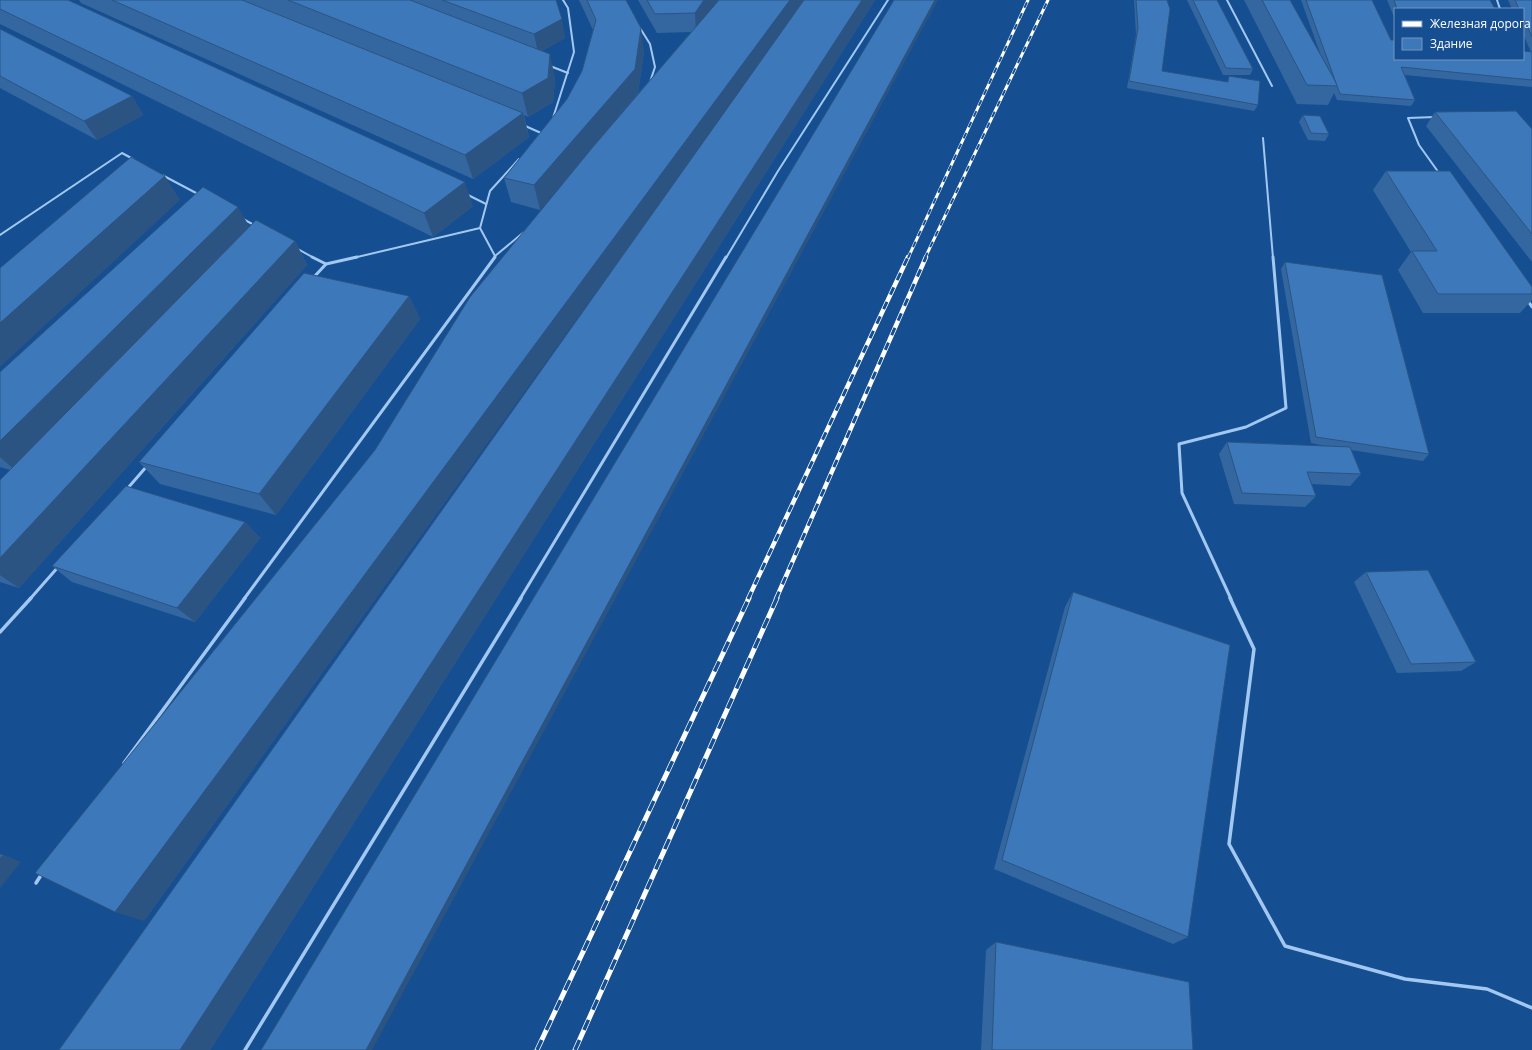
<svg xmlns="http://www.w3.org/2000/svg" width="1532" height="1050" font-family="'Open Sans',sans-serif">
<style>
.lines{fill:none;stroke-linecap:round;stroke-linejoin:round}
.service-far2{stroke:#a2c8f1;stroke-width:2}
.service-far1{stroke:#a2c8f1;stroke-width:3}
.service{stroke:#a2c8f1;stroke-width:3.5}
.rail-far2-casing{stroke:#fff;stroke-width:3}
.rail-far1-casing{stroke:#fff;stroke-width:4.5}
.rail-casing{stroke:#fff;stroke-width:5}
.rail-far2{stroke:#154f92;stroke-width:2;stroke-dasharray:6;stroke-linecap:butt}
.rail-far1{stroke:#154f92;stroke-width:3;stroke-dasharray:8;stroke-linecap:butt}
.rail{stroke:#154f92;stroke-width:3.5;stroke-dasharray:11;stroke-linecap:butt}
.wall{fill:#3467a0}
.shaded-wall{fill:#2b5482}
.building{fill:#3d78ba;stroke:#2b5482}
</style>
<rect width="100%" height="100%" fill="#154f92"/>
<g class="lines">
<g class="service-far2">
<path d="M1227,0L1272,86"/>
<path d="M1497,0L1500,9"/>
<path d="M640,28L650,44L655,67L650,82"/>
<path d="M550,66L568,73"/>
<path d="M1435,117L1408,118L1419,145L1439,173"/>
<path d="M553,118L574,52L568,8L563,0"/>
<path d="M523,125L541,133"/>
<path d="M1263,138L1273,258"/>
<path d="M162,175L198,194"/>
<path d="M466,194L486,204"/>
<path d="M243,219L256,226"/>
<path d="M0,235L122,153L133,159"/>
<path d="M296,248L314,258"/>
<path d="M495,256L524,232"/>
<path d="M353,258L480,228"/>
<path d="M494,258L495,256L480,228L490,191L519,159"/>
<path d="M726,258L778,171L888,0"/>
</g>
<g class="service-far1">
<path d="M312,257L326,264"/>
<path d="M314,277L326,264L357,257"/>
<path d="M1528,301L1532,307"/>
<path d="M127,489L147,466"/>
<path d="M30,599L59,566"/>
<path d="M244,599L495,257"/>
<path d="M520,599L726,257"/>
<path d="M1231,599L1182,493L1179,444L1246,427L1286,408L1273,257"/>
</g>
<g class="service">
<path d="M1230,598L1254,649L1229,844L1285,946L1405,979L1487,989L1532,1008"/>
<path d="M0,632L31,598"/>
<path d="M124,763L245,598"/>
<path d="M36,883L43,872"/>
<path d="M245,1050L521,598"/>
</g>
<g class="rail-far2-casing">
<g id="rail-far2">
<path d="M908,258L1028,0"/>
<path d="M925,258L1048,0"/>
</g>
</g>
<g class="rail-far1-casing">
<g id="rail-far1">
<path d="M748,599L908,257"/>
<path d="M776,599L926,257"/>
</g>
</g>
<g class="rail-casing">
<g id="rail">
<path d="M537,1050L749,598"/>
<path d="M575,1050L777,598"/>
</g>
</g>
<use href="#rail-far2" class="rail-far2"/>
<use href="#rail-far1" class="rail-far1"/>
<use href="#rail" class="rail"/>
</g>
<g class="wall">
<path d="M0,0L473,206L433,237L0,24Z"/>
<path d="M79,0H556L565,38L542,51L555,78L553,102L528,117L524,115L529,137L473,179L81,3Z"/>
<path d="M579,0H626L644,52L638,93L598,140L691,32L657,33L638,0H718L714,6L719,0H875L210,1050H59L661,201L144,921L375,450L587,154L540,210L511,202L504,178L567,99L582,71L593,30Z"/>
<path d="M1134,0H1167L1162,71L1227,82L1229,76L1258,105L1254,111L1127,88L1136,35Z"/>
<path d="M1187,0H1217L1253,69L1250,75H1223Z"/>
<path d="M1244,0H1290L1320,53L1301,0H1372L1395,59L1531,52L1523,34V9H1512L1508,0H1532V87L1405,75L1415,100L1411,106L1337,100L1334,93L1328,105L1297,104Z"/>
<path d="M1387,0H1490L1495,9H1395V19Z"/>
<path d="M0,29L132,96L143,115L97,140L0,88Z"/>
<path d="M1435,112L1532,129V262L1426,126Z"/>
<path d="M1303,115L1329,134L1325,141L1308,140L1299,122Z"/>
<path d="M1386,171L1532,294V300L1520,313H1423L1398,270L1411,252L1373,190Z"/>
<path d="M250,226L295,241L307,265L19,588L0,582V480L10,470L0,467V372Z"/>
<path d="M1285,262L1429,454L1423,461L1351,450L1361,474L1350,486L1311,484L1316,496L1305,507L1234,504L1219,454L1227,442L1326,446L1311,443L1281,269Z"/>
<path d="M409,296L420,319L276,515L160,484L139,462Z"/>
<path d="M245,522L260,538L195,622L72,582L52,566Z"/>
<path d="M1366,572L1476,662L1461,671L1397,673L1354,582Z"/>
<path d="M1073,592L1188,937L1173,944L994,869L1065,607Z"/>
<path d="M996,942L1193,1050H981L986,950Z"/>
</g>
<g class="shaded-wall">
<path d="M704,0H718L696,32L695,13Z"/>
<path d="M790,0H806L144,921L115,912Z"/>
<path d="M862,0H875L210,1050H180Z"/>
<path d="M935,0H938L372,1050H366Z"/>
<path d="M562,19L565,38L538,53L534,34Z"/>
<path d="M641,28L644,52L638,93L540,210L534,185Z"/>
<path d="M550,54L555,78L553,102L528,117L522,93Z"/>
<path d="M132,96L143,115L97,140L84,121Z"/>
<path d="M523,113L529,137L473,179L465,155Z"/>
<path d="M165,176L180,200L0,367V323Z"/>
<path d="M465,182L473,206L433,237L424,213Z"/>
<path d="M238,207L252,231L16,471L0,457V441Z"/>
<path d="M295,241L307,265L19,588L0,575V558Z"/>
<path d="M409,296L420,319L276,515L259,494Z"/>
<path d="M245,522L260,538L195,622L177,608Z"/>
<path d="M0,853L21,862L0,888Z"/>
</g>
<g class="building">
<path d="M0,0H68L465,182L424,213L0,9Z"/>
<path d="M112,0H242L523,113L465,155Z"/>
<path d="M288,0H410L550,54L548,78L522,93Z"/>
<path d="M442,0H556L562,19L534,34Z"/>
<path d="M587,0H626L641,28L635,69L534,185L504,178L567,99L582,71L596,20Z"/>
<path d="M647,0H704L695,13L655,14Z"/>
<path d="M719,0H790L115,912L35,873L375,450L470,297L592,148Z"/>
<path d="M804,0H862L180,1050H59Z"/>
<path d="M894,0H935L366,1050H261Z"/>
<path d="M1136,0H1167L1170,9L1162,71L1228,82L1229,76L1260,81L1258,105L1129,81L1138,28Z"/>
<path d="M1193,0H1217L1253,69L1226,68Z"/>
<path d="M1262,0H1290L1338,86L1307,85Z"/>
<path d="M1306,0H1372L1391,40H1395V59H1523V51L1532,52V80L1401,67L1415,100L1340,94Z"/>
<path d="M1394,0H1490L1495,9H1397Z"/>
<path d="M1515,0H1532V37L1523,17V9H1519Z"/>
<path d="M0,29L132,96L84,121L0,76Z"/>
<path d="M1516,111L1532,129V234L1435,112Z"/>
<path d="M1303,115L1320,116L1329,134L1311,133Z"/>
<path d="M131,157L165,176L0,323V268Z"/>
<path d="M1386,171H1450L1532,287V294H1438L1412,251H1437Z"/>
<path d="M203,187L238,207L0,441V372Z"/>
<path d="M256,220L295,241L0,558V480Z"/>
<path d="M1285,262L1382,275L1429,454L1316,437Z"/>
<path d="M304,273L409,296L259,494L139,462Z"/>
<path d="M1227,442L1350,447L1361,474L1307,472L1316,496L1242,493Z"/>
<path d="M126,486L245,522L177,608L52,566Z"/>
<path d="M1428,570L1476,662L1411,664L1366,572Z"/>
<path d="M1073,592L1230,645L1188,937L1002,860Z"/>
<path d="M0,854L3,855L0,859Z"/>
<path d="M996,942L1189,982L1193,1050H992Z"/>
</g>
<rect x="1394" y="8" width="130" height="52" fill="#154f92" stroke="#7395be"/>
<rect x="1402" y="21" width="20" height="6" fill="#ffffff" stroke="#7395be"/>
<text x="1430" y="28" font-size="12" fill="#ffffff">Железная дорога</text>
<rect x="1402" y="38" width="20" height="12" fill="#3d78ba" stroke="#7395be"/>
<text x="1430" y="48" font-size="12" fill="#ffffff">Здание</text>
</svg>
